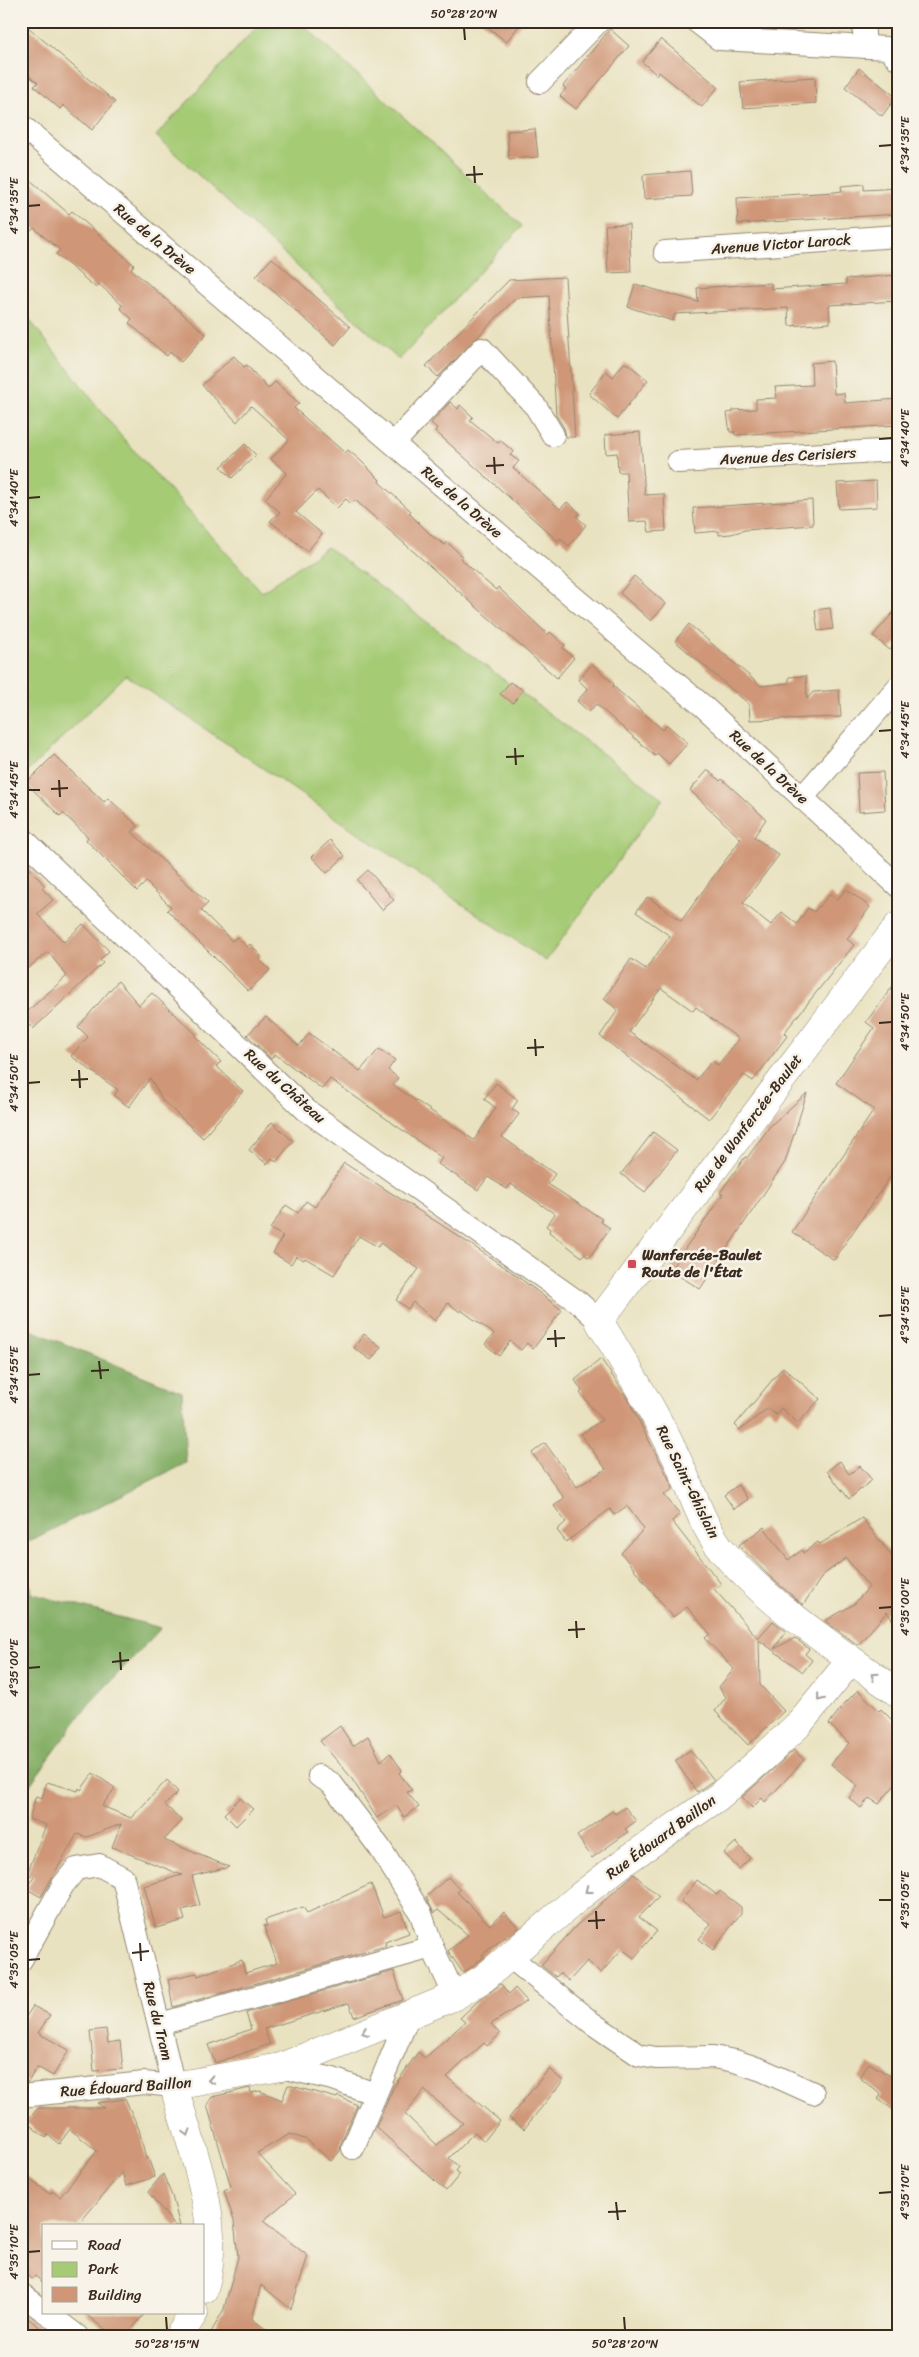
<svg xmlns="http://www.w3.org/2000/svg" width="919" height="2357" font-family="Sriracha,sans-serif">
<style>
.green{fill:#a5cb75;stroke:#707a4a}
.forest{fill:#84af66;stroke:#606c42}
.building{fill:#cf9677;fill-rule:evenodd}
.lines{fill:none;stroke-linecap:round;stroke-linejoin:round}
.minor-casing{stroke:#92866f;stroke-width:24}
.major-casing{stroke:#92866f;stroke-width:29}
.minor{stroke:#fff;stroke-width:22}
.major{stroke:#fff;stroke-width:28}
.oneway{stroke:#a79f9a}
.ticks{fill:none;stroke:#3b2a1e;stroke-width:2}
.poi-dot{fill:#d1495b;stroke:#f7f3e8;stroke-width:2}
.labels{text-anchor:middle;stroke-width:5;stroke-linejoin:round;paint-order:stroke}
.street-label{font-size:15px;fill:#3b2a1e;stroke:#f7f3e8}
.poi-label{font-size:15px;font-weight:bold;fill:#3b2a1e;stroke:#f7f3e8;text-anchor:start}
.neatline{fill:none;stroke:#3b2a1e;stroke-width:2}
.ticks-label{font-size:12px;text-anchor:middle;fill:#3b2a1e}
</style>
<rect width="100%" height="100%" fill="#f7f3e8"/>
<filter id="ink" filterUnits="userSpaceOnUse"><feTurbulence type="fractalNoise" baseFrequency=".02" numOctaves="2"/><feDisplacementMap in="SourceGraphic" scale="10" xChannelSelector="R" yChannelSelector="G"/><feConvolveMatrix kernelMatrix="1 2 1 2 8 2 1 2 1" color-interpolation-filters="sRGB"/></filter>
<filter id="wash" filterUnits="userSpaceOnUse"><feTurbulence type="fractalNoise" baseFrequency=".0096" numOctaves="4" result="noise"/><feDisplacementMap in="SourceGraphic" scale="20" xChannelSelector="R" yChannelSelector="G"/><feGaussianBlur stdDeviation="1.12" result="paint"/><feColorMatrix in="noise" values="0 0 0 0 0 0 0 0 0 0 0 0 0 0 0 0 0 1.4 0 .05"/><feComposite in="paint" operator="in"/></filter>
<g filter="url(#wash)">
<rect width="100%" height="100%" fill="#e9e2c0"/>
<g class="green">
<path d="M262,21H299L522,226L399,360L156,136Z"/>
<path d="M21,309L120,435L262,592L327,547L663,799L546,961L126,675L21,778Z"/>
</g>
<g class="forest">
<path d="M21,1326L182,1392L186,1463L21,1545Z"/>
<path d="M21,1563L33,1594L161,1628L89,1704L21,1797Z"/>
</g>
<g id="blocks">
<g class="building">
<path d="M21,21L115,102L92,130L63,105L60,109L34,86L38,83L21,69Z"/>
<path d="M481,21H523L506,42Z"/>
<path d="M610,29L629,46L576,109L560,96L566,89L563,86Z"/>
<path d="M661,39L718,87L702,107L659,72L657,75L642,62Z"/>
<path d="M859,68L896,97L882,116L845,87Z"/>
<path d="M815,77L816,103L743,108L740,82Z"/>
<path d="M535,129L538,157L509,159L507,131Z"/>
<path d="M690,171L692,196L644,199L643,175Z"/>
<path d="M21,172L69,214L72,211L134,265L131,269L206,334L181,362L170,352L167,356L129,323L132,319L120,308L122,305L99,284L96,288L56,254L60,250L34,228L31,231L21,222Z"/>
<path d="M864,184V190L898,188V214L738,224L737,198L835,192L842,191L841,186Z"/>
<path d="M629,224L631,272L608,273L605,225Z"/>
<path d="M272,258L350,327L335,345L256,276Z"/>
<path d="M898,275V301L829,305L830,323L789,326L788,308L675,314L673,321L628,307L635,284L698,302L697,288L771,283V289L846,284V279Z"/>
<path d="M565,277L575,437H566L564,428L556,415L549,296L516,298L438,377L426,366L509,280Z"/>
<path d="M234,356L244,367L247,365L268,389L275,382L299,403L294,408L345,453L348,450L360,460L380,480L379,482L411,511L409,513L432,536L445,545L447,542L462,556L460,558L484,580L496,590L498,587L548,635L550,632L565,645L563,648L574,658L557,678L355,500L351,504L346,499L337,508L318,490L296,512L322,534L307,551L270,521L280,512L265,499L287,473L271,459L289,440L251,406L237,422L202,385Z"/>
<path d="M832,361L834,394L844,393L845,403L898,399V425L735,435V432H730L727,413L733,412V410L756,409V399L777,398L775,387L812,385L811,363Z"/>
<path d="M624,363L628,364L648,380L617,419L589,394L606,371L613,377Z"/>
<path d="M450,402L458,409L460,405L473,417L470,420L498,443L501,441L514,452L510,455L519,461L513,468L560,509L567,502L580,513L577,517L586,525L569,546L560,538L558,541L435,431L437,428L431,423Z"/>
<path d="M640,432L645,495L664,494L666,531L649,532L647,521L629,522L626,472H618L617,453L606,454L605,435Z"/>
<path d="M245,444L256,455L232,478L221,467Z"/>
<path d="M876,481L877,507L839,509L837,483Z"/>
<path d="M812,500L813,525L745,530L731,534L719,535V531L695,533L693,508Z"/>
<path d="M634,576L666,604L651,621L620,593Z"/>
<path d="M898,607V641L890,650L873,636Z"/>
<path d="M830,608L833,629L818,631L815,610Z"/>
<path d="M689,624L761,686L789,683V677L806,676L807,699L813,692L839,690L841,717L750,720L749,704L675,641Z"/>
<path d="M592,664L614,684L613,686L663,730L667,725L688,743L669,764L657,753L655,756L596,704L589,712L577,701L588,689L578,680Z"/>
<path d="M510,682L523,690L513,703L500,694Z"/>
<path d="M54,755L104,802L108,798L138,826L132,832L208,903L201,910L232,941L237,937L247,947L250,944L261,956L259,959L270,970L248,991L167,910L171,907L146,882L137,891L86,840L88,837L63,813L60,816L26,783Z"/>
<path d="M708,770L720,781L722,779L766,819L754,837L779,855L743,903L771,925L782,912L797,924L808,908L814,912L830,894L837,900L846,889L870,907L847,939L854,945L784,1033L787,1036L753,1081L744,1075L709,1119L600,1036L618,1010L604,999L631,959L646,969L670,936L636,912L648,897L681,921L741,839L690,790ZM661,988L693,1011L696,1007L739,1039L718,1065L712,1061L696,1080L629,1032Z"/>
<path d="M883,772L885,810L859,812L857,773Z"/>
<path d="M330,840L345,856L327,873L312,857Z"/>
<path d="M21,858L45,886L42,888L53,900L37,914L64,942L83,924L109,951L100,960L103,963L33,1029L21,1017L67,976L48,952L28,968L21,961Z"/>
<path d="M368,870L394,900L382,910L357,880Z"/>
<path d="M898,979V1165L834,1260L792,1232L874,1110L836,1083L874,1028L866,1022Z"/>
<path d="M118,981L139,1005L152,993L196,1034L195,1036L221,1062L216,1066L243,1091L203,1138L163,1101L150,1078L129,1107L114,1096L118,1090L71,1056L88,1037L78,1027Z"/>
<path d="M266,1017L299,1046L309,1033L360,1071L379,1049L395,1060L388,1070L398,1078L393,1085L474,1140L496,1108L484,1099L496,1083L518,1100L512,1109L519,1114L502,1137L555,1174L548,1184L602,1219L601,1222L610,1228L589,1258L584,1254L582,1257L549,1232L550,1229L546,1226L555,1214L511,1184L507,1189L488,1177L478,1190L438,1164L442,1158L330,1079L322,1089L275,1054L271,1059L247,1035Z"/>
<path d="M807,1093L785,1162L700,1289L670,1270L723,1194L720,1193L745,1157L747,1158L770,1126Z"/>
<path d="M272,1122L293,1141L276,1162L272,1158L267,1164L249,1150Z"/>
<path d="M653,1132L677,1150L645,1192L621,1174Z"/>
<path d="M344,1163L440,1224L509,1270L562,1310L533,1349L527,1343L521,1350L510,1341L499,1356L485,1344L494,1334L461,1310L460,1312L448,1303L435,1321L413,1302L408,1309L396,1300L419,1269L380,1243L378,1247L359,1236L334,1275L305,1258L304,1260L296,1256L291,1264L273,1253L283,1236L270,1229L286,1205L298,1213L306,1201L315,1207Z"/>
<path d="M364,1334L381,1347L371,1360L354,1348Z"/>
<path d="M601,1359L626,1396L667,1475L673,1489L664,1495L680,1514L672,1521L721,1584L714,1589L758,1638L773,1621L786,1631L774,1649L795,1638L809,1649L805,1654L812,1660L803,1672L759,1640L760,1685L784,1711L748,1745L715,1711L726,1697L719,1687L734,1669L705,1638L710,1634L687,1607L673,1617L621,1553L644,1529L627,1506L614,1515L610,1509L566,1542L557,1530L566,1522L554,1506L564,1498L532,1453L545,1443L577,1487L606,1469L581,1434L602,1420L580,1393L582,1391L575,1380Z"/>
<path d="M783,1367L820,1399L798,1423L781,1408L776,1415L768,1408L740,1430L735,1425Z"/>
<path d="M840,1461L849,1474L860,1466L872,1480L849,1499L827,1471Z"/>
<path d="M738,1485L748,1499L734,1509L724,1495Z"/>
<path d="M862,1518L898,1564V1628L887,1612L858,1645L825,1621L854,1604L869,1587L846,1558L823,1575L803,1605L769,1576L739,1545L764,1527L788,1560L802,1550L803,1553L818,1542L820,1544Z"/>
<path d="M858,1690L879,1711L881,1709L898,1726V1781L879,1804L869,1798L861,1808L849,1798L858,1786L831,1764L849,1743L829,1724L844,1704Z"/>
<path d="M340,1726L353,1746L368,1736L381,1761L390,1753L402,1770L399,1773L412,1790L407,1792L419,1807L404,1817L396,1805L377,1818L350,1776L320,1741Z"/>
<path d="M690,1750L714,1780L697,1792L675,1761Z"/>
<path d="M794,1750L804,1760L765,1802L762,1798L752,1808L742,1797Z"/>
<path d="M93,1773L115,1788L102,1806L131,1818L167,1780L178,1792L165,1805L182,1821L164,1840L229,1867L192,1876L200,1905L182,1910L185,1920L156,1928L144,1886L182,1875L112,1847L121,1824L87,1837L77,1834L41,1897L27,1889L34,1877L27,1874L46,1825L29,1819L36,1796L42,1798L47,1782L78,1791L79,1788L81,1790Z"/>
<path d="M240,1798L253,1809L236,1826L224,1814Z"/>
<path d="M625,1807L636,1821L625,1829L628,1832L592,1858L577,1836L612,1811L615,1814Z"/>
<path d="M736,1842L750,1858L739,1869L724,1853Z"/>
<path d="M634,1874L659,1897L639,1917L657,1931L634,1958L622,1949L601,1973L587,1961L569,1981L560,1973L556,1977L541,1965L576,1926Z"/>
<path d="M448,1877L460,1890L457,1892L490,1925L504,1912L519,1928L506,1938L505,1937L482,1955L484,1957L463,1973L448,1951L468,1935L438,1910L434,1913L426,1897Z"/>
<path d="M697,1880L717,1895L720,1891L741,1907V1913L713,1950L699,1939L711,1924L681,1901Z"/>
<path d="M371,1884L384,1917L401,1911L409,1933L385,1942L386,1946L173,2007L168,1979L197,1973L198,1976L242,1960L245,1973L277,1963L264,1926H267L265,1920L303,1907L307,1913Z"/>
<path d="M394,1971L403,2000L354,2017L349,2003L264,2029L270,2044L215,2063L208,2045L251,2029L246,2013Z"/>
<path d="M501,1984L509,1994L515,1988L527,2001L491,2024L500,2034L487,2046L484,2043L447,2077L500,2121L484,2141L475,2132L449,2158L459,2167L456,2171L460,2174L446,2191L376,2127L393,2088L418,2052L425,2058L465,2022L460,2018L479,2000ZM424,2090L463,2123L437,2145L405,2114Z"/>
<path d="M33,2006L50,2015L38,2033L69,2050L53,2076L37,2067L28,2082L21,2083V2024Z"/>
<path d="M106,2029L108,2043L120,2041L123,2069L94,2071L90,2031Z"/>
<path d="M869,2063L894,2078L898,2072V2113L878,2099L881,2095L859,2077Z"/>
<path d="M549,2069L563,2081L524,2129L509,2118Z"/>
<path d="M288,2085L337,2098L338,2096L357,2105L341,2143L340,2151L331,2161L307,2140L290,2134L257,2153L295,2194L263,2221L308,2256L291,2309L261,2285L252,2319L275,2336H209L224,2309L238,2257L234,2221L224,2190L231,2187L207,2105L212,2097L250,2088L251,2093L260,2091L282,2100Z"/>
<path d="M125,2099L139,2129L146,2159L148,2158L155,2177L126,2186L122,2172L77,2226H44V2283L35,2276L32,2279L21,2271V2173L50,2194L52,2191L60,2197L97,2151L70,2129L59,2144L48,2135L46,2138L26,2122L38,2108H105L97,2103Z"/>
<path d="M163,2174L172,2196L180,2226H175L148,2192Z"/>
<path d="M21,2313L51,2336H21Z"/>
<path d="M84,2313H145L128,2334L121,2336L103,2328Z"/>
</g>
</g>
</g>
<g filter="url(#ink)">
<use href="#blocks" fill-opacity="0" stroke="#92866f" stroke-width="1"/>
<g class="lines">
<g class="minor-casing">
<g id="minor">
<path d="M696,21L719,39L887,48L898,59"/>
<path d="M863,21L865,47"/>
<path d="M540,82L599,21"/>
<path d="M21,125L514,547L703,706L898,886"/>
<path d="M665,252L898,236"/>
<path d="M394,443L482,349L536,407L553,435"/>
<path d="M678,462L898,450"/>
<path d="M802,798L898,687"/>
<path d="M21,837L306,1110L578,1302L599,1321"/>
<path d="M319,1776L331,1783L380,1848L421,1914L432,1947L455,1996"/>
<path d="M510,1957L592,2023L639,2055L656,2058L713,2057L735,2061L762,2070L813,2093"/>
<path d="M21,1960L63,1885L76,1869L99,1865L123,1878L174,2086L144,2083L21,2096"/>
<path d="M160,2024L432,1947"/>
<path d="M281,2067L333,2079L375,2094"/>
<path d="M353,2148L409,2015"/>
<path d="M21,2294L44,2311"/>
<path d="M47,2313L77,2336"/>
</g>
</g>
<g class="major-casing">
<g id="major">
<path d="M898,926L599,1321C626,1366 654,1410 676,1457C691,1487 700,1522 721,1549C764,1601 842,1653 898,1693"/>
<path d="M204,2289C224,2222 191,2150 174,2086L281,2067L455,1996L484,1978L579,1897L624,1862L718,1797L762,1759L798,1725L851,1660"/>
<path d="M179,2336L194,2313"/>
</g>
</g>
<use href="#minor" class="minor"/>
<use href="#major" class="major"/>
</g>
<defs><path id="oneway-chevron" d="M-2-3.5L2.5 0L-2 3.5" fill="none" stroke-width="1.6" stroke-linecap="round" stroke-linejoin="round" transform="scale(1.25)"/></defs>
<g class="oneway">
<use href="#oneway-chevron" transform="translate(874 1676) rotate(-145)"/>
<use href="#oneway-chevron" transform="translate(820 1698) rotate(129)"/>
<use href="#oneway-chevron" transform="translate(588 1890) rotate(142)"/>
<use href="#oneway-chevron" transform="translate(365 2032) rotate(159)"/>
<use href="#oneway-chevron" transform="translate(211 2080) rotate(170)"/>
<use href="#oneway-chevron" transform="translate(187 2133) rotate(74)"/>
</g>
</g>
<path class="ticks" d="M464,28L465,40M879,146L892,145M474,166L475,183M466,175L483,174M28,206L40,205M879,439L892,438M494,457L495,474M486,466L504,465M28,498L40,497M879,731L892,730M515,748L516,765M506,757L524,756M59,780L60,797M51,789L68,788M28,790H40M879,1023L892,1022M535,1039L536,1056M527,1048L544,1047M79,1070L80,1088M71,1080L88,1079M28,1083L40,1082M879,1316L892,1315M555,1330L556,1347M547,1339L565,1338M99,1361L101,1379M91,1371L109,1370M28,1375L40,1374M879,1608L892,1607M576,1621L577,1638M568,1630L585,1629M120,1652L121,1670M112,1662L129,1660M28,1668L40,1667M879,1900H892M596,1911L597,1929M588,1921L605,1920M140,1943L141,1961M132,1953L149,1951M28,1960L40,1959M879,2193L892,2192M616,2202L618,2220M608,2212L626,2211M28,2252L40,2251M166,2317L167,2330M624,2317L625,2330"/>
<rect class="poi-dot" x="627" y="1259" width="10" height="10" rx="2.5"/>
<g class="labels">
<g class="street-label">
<text transform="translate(155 239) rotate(40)" y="5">Rue de la Drève</text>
<text transform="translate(781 244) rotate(-4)" y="5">Avenue Victor Larock</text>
<text transform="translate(788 456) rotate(-3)" y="5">Avenue des Cerisiers</text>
<text transform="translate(462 502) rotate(41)" y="5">Rue de la Drève</text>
<text transform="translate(769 767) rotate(43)" y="5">Rue de la Drève</text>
<text transform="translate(285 1086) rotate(42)" y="5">Rue du Château</text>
<text transform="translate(748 1123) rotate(-53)" y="5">Rue de Wanfercée-Baulet</text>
<text transform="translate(688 1482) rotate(64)" y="5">Rue Saint-Ghislain</text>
<text transform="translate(661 1837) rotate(-36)" y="5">Rue Édouard Baillon</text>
<text transform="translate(158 2021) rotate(76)" y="5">Rue du Tram</text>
<text transform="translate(126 2087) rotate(-4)" y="5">Rue Édouard Baillon</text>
</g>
<g class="poi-label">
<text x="642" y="1260">Wanfercée-Baulet<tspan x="642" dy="17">Route de l'État</tspan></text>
</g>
</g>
<rect width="919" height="2357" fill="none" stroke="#f7f3e8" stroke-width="55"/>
<rect x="42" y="2224" width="162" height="90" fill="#f7f3e8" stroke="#aca397"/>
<rect x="52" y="2241" width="25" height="8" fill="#ffffff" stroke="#aca397"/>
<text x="88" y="2250" font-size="15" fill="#3b2a1e">Road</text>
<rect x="52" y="2262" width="25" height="15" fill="#a5cb75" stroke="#aca397"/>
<text x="88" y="2274" font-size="15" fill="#3b2a1e">Park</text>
<rect x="52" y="2287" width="25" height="15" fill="#cf9677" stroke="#aca397"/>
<text x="88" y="2300" font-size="15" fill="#3b2a1e">Building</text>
<rect x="28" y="28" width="864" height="2302" class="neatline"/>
<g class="ticks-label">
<text x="464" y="18">50°28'20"N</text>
<text transform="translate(905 145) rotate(-90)" y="4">4°34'35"E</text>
<text transform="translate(14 206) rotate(-90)" y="4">4°34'35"E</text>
<text transform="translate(905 438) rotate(-90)" y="4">4°34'40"E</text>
<text transform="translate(14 498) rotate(-90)" y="4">4°34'40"E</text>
<text transform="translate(905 730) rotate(-90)" y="4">4°34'45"E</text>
<text transform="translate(14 790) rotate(-90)" y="4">4°34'45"E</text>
<text transform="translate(905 1022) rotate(-90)" y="4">4°34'50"E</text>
<text transform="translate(14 1083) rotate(-90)" y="4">4°34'50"E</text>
<text transform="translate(905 1315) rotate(-90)" y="4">4°34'55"E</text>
<text transform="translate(14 1375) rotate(-90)" y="4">4°34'55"E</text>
<text transform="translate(905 1607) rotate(-90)" y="4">4°35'00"E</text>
<text transform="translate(14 1668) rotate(-90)" y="4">4°35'00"E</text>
<text transform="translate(905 1900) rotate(-90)" y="4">4°35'05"E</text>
<text transform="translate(14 1960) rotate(-90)" y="4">4°35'05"E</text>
<text transform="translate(905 2192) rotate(-90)" y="4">4°35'10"E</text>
<text transform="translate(14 2252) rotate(-90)" y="4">4°35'10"E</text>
<text x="167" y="2348">50°28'15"N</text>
<text x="625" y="2348">50°28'20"N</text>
</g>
</svg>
